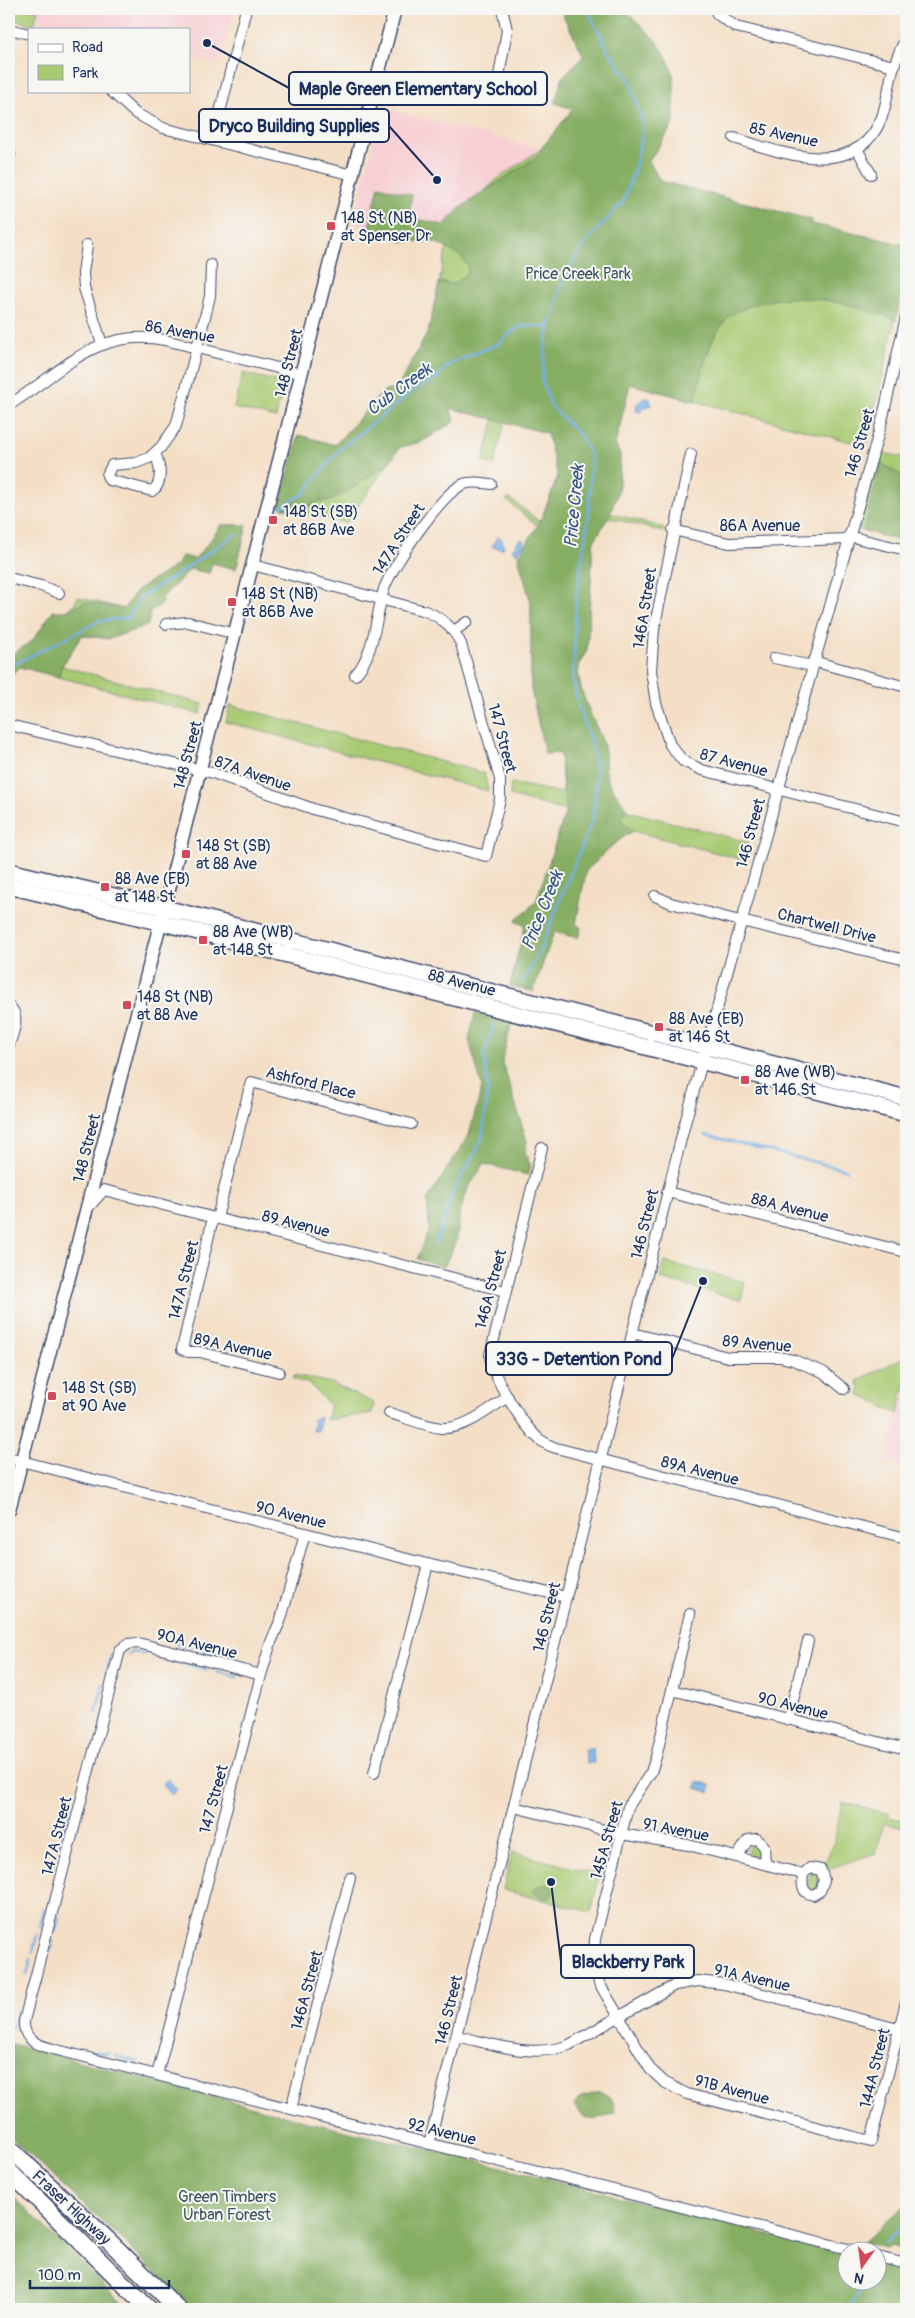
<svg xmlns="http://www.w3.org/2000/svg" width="915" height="2318" font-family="Pangolin,sans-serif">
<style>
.built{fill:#f7cfd4}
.green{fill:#a8ca72;stroke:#627c68}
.forest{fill:#86ae64;stroke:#506e61}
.water{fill:#75b0e6;stroke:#4870a2}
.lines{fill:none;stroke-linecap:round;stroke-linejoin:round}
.stream{stroke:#75b0e6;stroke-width:2.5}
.minor-casing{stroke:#3c496e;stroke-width:12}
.tertiary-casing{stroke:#3c496e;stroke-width:15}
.secondary-casing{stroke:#3c496e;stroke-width:18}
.primary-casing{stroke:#3c496e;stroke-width:19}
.minor{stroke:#fff;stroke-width:10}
.tertiary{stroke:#fff;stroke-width:12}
.secondary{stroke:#fff;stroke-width:15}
.primary{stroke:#fff;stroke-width:16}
.poi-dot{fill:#d1495b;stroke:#f6f6f2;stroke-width:2}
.labels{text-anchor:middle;stroke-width:4;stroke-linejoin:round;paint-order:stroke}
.street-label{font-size:16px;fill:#1b2f5e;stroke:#f6f6f2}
.poi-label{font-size:16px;fill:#1b2f5e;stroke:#f6f6f2;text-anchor:start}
.park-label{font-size:16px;fill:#3e5663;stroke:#f6f6f2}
.water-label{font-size:18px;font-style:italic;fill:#365687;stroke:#f6f6f2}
.leader{fill:none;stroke:#1b2f5e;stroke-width:2}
.callout-dot{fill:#1b2f5e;stroke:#f6f6f2;stroke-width:2}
.callout{fill:#f6f6f2;stroke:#1b2f5e;stroke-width:2}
.callout-label{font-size:18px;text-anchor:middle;font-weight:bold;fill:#1b2f5e}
</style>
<rect width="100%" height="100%" fill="#f6f6f2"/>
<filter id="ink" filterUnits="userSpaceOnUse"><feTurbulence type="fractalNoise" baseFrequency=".02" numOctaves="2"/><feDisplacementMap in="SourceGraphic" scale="10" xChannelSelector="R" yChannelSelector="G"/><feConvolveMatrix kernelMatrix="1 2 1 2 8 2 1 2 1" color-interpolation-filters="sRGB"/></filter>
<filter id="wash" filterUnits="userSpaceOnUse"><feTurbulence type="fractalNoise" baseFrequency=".0096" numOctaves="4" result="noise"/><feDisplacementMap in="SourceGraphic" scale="20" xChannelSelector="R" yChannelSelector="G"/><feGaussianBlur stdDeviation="1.12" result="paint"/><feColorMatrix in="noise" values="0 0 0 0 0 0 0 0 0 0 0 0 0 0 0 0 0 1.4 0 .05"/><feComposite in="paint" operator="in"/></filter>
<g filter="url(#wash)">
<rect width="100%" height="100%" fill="#f4dfc6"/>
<g class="built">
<path d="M38,9H234L219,65L189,58V29H44L34,25Z"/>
<path d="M383,108L551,152L447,244L373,229L353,223Z"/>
<path d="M906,1380V1466L886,1461Z"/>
</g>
<g class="green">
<path d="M9,9H38L34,25L9,18Z"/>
<path d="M560,9L674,121L672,126L649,161L660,181L812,220V224L906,245V274L866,446L630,384L615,444L620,455L619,486L610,513L664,528L663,532L608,517L593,543L587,650C585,654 582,659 580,663C572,683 597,724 603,744C607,754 604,764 606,774C609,787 621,800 628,811L748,842L744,860L633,831L615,843L586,871L576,923L581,928L578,938L554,932L533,991L510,986L525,925L515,921L536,902L566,811L510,796L511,783L563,793L560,753L545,754L531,689V602L518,557L538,526L506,500L509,498L540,522L558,476L547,433L505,422L494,465L483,462L494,419L450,408L455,421L421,442L400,447L346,523L279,507L299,435L335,445L384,391L397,389L428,332L446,251L460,212L500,177L541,149L573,109L555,103L563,76L584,56Z"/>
<path d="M243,373L284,383L276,418L234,408Z"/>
<path d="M880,452L906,458V542L859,529L861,512L865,509Z"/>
<path d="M221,525H247L236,569L212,563L209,573L190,569L162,598V604L148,612L150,613L148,625L109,639L82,635L62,666L203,704L200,714L20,667L9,677V657L33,640L53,611C66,614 72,609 78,597L124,609L137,590L177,565L182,556L195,559L211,540Z"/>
<path d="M230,705L484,773L488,791L226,722Z"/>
<path d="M664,1262L745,1282L741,1300L660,1279Z"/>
<path d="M906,1356V1380L898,1414L859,1395L860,1388L857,1381Z"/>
<path d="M294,1375L331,1383L374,1403L372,1413L326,1420L330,1406L310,1384L293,1379Z"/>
<path d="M842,1802L890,1814L889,1817L906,1821V1829L884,1823L876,1853L828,1869L824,1865L835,1839Z"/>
<circle cx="754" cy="1850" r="6"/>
<path d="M512,1852L600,1875L591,1912L503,1890Z"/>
<path d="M811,1873H815L819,1876L818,1887L812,1890L807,1885Z"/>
</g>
<g class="forest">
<path d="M560,9H624C643,28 666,45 673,74C676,88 673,106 674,121L672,126L649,161L660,181L812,220V224L906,245V274L896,320C850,303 798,288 750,306C742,309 732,313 727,319C707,340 702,375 695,401L630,384L615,444L620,455L618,492L610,514L593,543L587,650C585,654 581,659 580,663C572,683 597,724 603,744C607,754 604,764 606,774C609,787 621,800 628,811L622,817V822L633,831L615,843L586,871L576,923L581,928L578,938L554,932L533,991L510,986L525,925L515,921L536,902L566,811L560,753L545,754L531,689V602L518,557L540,522L558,477L547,433L450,408L455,421L421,442L400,447L389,463L345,493L329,501H319L307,508L279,507L299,435L335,445L384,391L397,389L428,332L440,282L454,284L468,273V267L461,256L437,243L426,241L403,242L395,238L367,235L379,186L412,195L409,214L416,219L444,225L460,208L539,155L541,149L573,109L555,103L563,76L584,56Z"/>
<path d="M881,463L899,474L906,475V542L864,531Z"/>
<path d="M221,525H247L236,569L212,563L209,573L190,569L162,598V604L148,612L150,613L148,625L109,639L82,635L61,667L59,677L20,667L9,677V657L33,640L53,611H67L84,602L124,609L137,590L177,565L182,556L195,559L211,540Z"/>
<path d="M475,1013L512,1022L502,1061L527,1141L525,1154L531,1166L528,1175L484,1164L468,1188L460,1213L457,1239L444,1267L417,1259L429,1229L427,1200L469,1135L482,1087L469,1040Z"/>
<path d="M546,1884L552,1887L553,1892L551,1898H544L533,1892L536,1887Z"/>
<path d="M9,2043L349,2132L458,2156L847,2254L848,2280H878V2261L906,2268V2309H192L117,2235L9,2136Z"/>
<path d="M600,2092C611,2096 614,2101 615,2112C598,2122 585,2124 574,2105L579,2098Z"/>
<path d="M9,2192L128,2309H9Z"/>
<path d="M906,2205V2241L904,2248L899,2249L893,2246L886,2248L862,2242Z"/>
</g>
<g class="water">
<path d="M644,398L650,399L651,405L643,408L641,412L636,411L637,404Z"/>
<path d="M497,537L501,538L504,546L503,549L492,547Z"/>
<path d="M522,539L525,544L516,554L512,550L519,540Z"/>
<path d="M320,1417L318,1431H312L314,1422L312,1420Z"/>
<path d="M586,1748H593L594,1763H587L584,1750Z"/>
<path d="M168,1779L177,1790L171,1795L162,1784Z"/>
<path d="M698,1781L711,1785L709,1792L696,1788Z"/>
</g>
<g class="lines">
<g class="stream">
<path d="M281,507L303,494L339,450L413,391L438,378L445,368L454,362L498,344L514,330L522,326L550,327"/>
<path d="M9,667L99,621L128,618L141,597L178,574L235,534"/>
<path d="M523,983L539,952L593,818L597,776L593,748L579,708L573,679L576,597L589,514L591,456L581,437L551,406L542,381L546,339L562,283L581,248L623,202L634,171L642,133V121L630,81L609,52L587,9"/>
<path d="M706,1135L847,1170"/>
<path d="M435,1245L454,1189L477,1150L482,1138L488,1090L484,1055L495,1022"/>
<path d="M65,1480L92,1487"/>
<path d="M175,1644L192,1648"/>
<path d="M200,1651L218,1655"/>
<path d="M129,1654L134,1652L144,1654"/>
<path d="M154,1656L208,1670"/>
<path d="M224,1657L236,1659"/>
<path d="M217,1672L237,1677"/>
<path d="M106,1674L111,1655"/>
<path d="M96,1713L103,1684"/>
<path d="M61,1845L69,1814"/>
<path d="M40,1927L44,1909"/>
<path d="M55,1932L59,1917"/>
<path d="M33,1952L37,1935"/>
<path d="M50,1952L53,1941"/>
<path d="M27,1975L31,1959"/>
<path d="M42,1985L43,1979"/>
<path d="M9,2029L13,2026L18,2010"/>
<path d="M93,2051L108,2054"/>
<path d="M115,2056L138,2062"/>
<path d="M885,2243L906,2223"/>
<path d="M847,2309L869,2280"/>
</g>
</g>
</g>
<g filter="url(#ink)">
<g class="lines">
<g class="minor-casing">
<g id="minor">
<path d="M717,14L736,27L894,66"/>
<path d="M9,29L29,34"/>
<path d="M499,76L507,30L502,9"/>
<path d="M111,91L135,113L163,128L353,175"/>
<path d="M734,138C782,153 857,182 882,117C887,102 889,85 893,69C896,58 902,47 906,37"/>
<path d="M213,140L246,9"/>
<path d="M857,149L871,174"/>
<path d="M9,154H10"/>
<path d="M87,245L83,273L84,288L102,344"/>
<path d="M9,405C63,372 95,327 165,340L302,374"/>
<path d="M155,453C160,465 164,483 152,491L109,480L107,475L112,465L136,463L149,458L161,447L176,426L206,313L210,296L211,265"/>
<path d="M691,454L654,629L651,671L656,703L670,745L683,761L702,770L906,822"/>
<path d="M673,530L729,543L848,539"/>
<path d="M848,536L906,550"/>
<path d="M9,578L41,586L59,593"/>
<path d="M166,624L188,622L236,634"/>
<path d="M454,631L467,622"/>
<path d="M774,658L812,666"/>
<path d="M813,661L906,687"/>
<path d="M355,675C374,656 376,615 384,589C392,566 442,492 464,484C472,481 483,483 491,484"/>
<path d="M9,725L213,773L316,810L486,856L500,799V779L461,644C454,629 441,617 425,611L253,565"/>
<path d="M655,896L671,903L728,918L906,960"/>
<path d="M9,1006C21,1015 13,1034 9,1045"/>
<path d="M542,1148L490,1355C492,1377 522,1424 539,1439C544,1443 550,1446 556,1448L906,1538"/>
<path d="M667,1192L906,1252"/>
<path d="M87,1209L104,1190L505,1291"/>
<path d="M213,1218L182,1349L188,1352H200L279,1372"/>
<path d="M217,1218L251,1082L411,1124"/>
<path d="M632,1333L728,1357H780L793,1360L823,1372L844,1389"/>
<path d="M389,1413C405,1417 424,1426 441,1428C465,1430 490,1408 508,1397"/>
<path d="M9,1458L423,1563L566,1597"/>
<path d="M690,1614L656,1757L651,1772L628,1807L595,1939L594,1961L599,1983L650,2069L664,2082L687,2094L871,2141L906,2002"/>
<path d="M261,1675L138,1643L128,1644L120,1650L24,2021C23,2040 37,2045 53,2049L852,2250"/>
<path d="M672,1690L906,1749"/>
<path d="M788,1720L808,1641"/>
<path d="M374,1773L428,1564"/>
<path d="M514,1807L621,1834L688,1845L803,1874C802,1884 801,1893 813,1895L820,1891L824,1880L821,1870L810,1868L803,1874"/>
<path d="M737,1857L748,1840L757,1839L764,1846L765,1864"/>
<path d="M457,2036C494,2044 532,2059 569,2045L675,1985L698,1981L724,1984L906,2031"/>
<path d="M157,2075L261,1675L271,1642L281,1619L305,1533"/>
<path d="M291,2109L350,1878"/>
<path d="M429,2144L685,1123L882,421L906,317"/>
<path d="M878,2257L906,2264"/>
</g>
</g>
<g class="tertiary-casing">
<path id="tertiary" d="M9,1510C138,1010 267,509 395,9"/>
</g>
<g class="secondary-casing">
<g id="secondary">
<path d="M9,871L181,912L906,1098"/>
<path d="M9,886L171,925L906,1114"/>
</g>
</g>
<g class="primary-casing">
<g id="primary">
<path d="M9,2148L108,2240L178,2309"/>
<path d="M9,2171L149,2309"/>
</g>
</g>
<use href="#minor" class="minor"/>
<use href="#tertiary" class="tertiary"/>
<use href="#secondary" class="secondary"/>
<use href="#primary" class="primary"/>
</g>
</g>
<g class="poi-dot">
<rect x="326" y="221" width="10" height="10" rx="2.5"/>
<rect x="268" y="515" width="10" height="10" rx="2.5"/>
<rect x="227" y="597" width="10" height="10" rx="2.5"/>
<rect x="181" y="849" width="10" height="10" rx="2.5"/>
<rect x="100" y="882" width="10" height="10" rx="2.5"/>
<rect x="198" y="935" width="10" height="10" rx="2.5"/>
<rect x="122" y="1000" width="10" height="10" rx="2.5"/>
<rect x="654" y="1022" width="10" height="10" rx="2.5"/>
<rect x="740" y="1075" width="10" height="10" rx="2.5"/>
<rect x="47" y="1391" width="10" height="10" rx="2.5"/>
</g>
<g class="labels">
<g class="street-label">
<text transform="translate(784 134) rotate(12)" y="6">85 Avenue</text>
<text transform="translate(180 331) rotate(10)" y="6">86 Avenue</text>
<text transform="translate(288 363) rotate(-76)" y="6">148 Street</text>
<text transform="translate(859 443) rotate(-74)" y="6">146 Street</text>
<text x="760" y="531">86A Avenue</text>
<text transform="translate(398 539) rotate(-57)" y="6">147A Street</text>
<text transform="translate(644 608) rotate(-81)" y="6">146A Street</text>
<text transform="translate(503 738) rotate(75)" y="6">147 Street</text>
<text transform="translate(187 755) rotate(-75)" y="6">148 Street</text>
<text transform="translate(734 762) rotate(15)" y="6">87 Avenue</text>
<text transform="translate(253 773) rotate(19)" y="6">87A Avenue</text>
<text transform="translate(750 833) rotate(-75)" y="6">146 Street</text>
<text transform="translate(827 925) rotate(14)" y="6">Chartwell Drive</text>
<text transform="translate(462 982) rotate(14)" y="6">88 Avenue</text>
<text transform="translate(311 1082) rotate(14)" y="6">Ashford Place</text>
<text transform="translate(86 1148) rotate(-76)" y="6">148 Street</text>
<text transform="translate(790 1207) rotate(14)" y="6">88A Avenue</text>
<text transform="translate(296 1223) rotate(14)" y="6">89 Avenue</text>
<text transform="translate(644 1224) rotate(-76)" y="6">146 Street</text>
<text transform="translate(183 1280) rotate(-76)" y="6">147A Street</text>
<text transform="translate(490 1289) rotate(-75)" y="6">146A Street</text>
<text transform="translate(757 1343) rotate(5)" y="6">89 Avenue</text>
<text transform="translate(233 1346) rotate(12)" y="6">89A Avenue</text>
<text transform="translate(700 1470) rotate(14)" y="6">89A Avenue</text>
<text transform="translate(291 1514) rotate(14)" y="6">90 Avenue</text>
<text transform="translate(546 1617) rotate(-76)" y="6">146 Street</text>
<text transform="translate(197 1643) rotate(14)" y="6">90A Avenue</text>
<text transform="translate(793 1705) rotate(14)" y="6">90 Avenue</text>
<text transform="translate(213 1799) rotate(-75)" y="6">147 Street</text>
<text transform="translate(676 1829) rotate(11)" y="6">91 Avenue</text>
<text transform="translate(56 1836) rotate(-76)" y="6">147A Street</text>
<text transform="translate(606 1840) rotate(-74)" y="6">145A Street</text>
<text transform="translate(752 1977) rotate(13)" y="6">91A Avenue</text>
<text transform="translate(306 1990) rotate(-75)" y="6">146A Street</text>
<text transform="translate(448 2010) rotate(-76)" y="6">146 Street</text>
<text transform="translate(874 2068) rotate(-76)" y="6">144A Street</text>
<text transform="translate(732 2089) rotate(15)" y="6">91B Avenue</text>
<text transform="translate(442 2131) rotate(14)" y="6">92 Avenue</text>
<text transform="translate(72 2207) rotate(43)" y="6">Fraser Highway</text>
</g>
<g class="poi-label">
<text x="341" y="223">148 St (NB)<tspan x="341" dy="18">at Spenser Dr</tspan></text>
<text x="283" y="517">148 St (SB)<tspan x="283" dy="18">at 86B Ave</tspan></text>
<text x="242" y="599">148 St (NB)<tspan x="242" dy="18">at 86B Ave</tspan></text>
<text x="196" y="851">148 St (SB)<tspan x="196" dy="18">at 88 Ave</tspan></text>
<text x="115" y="884">88 Ave (EB)<tspan x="115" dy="18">at 148 St</tspan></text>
<text x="213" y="937">88 Ave (WB)<tspan x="213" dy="18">at 148 St</tspan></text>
<text x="137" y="1002">148 St (NB)<tspan x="137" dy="18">at 88 Ave</tspan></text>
<text x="669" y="1024">88 Ave (EB)<tspan x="669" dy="18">at 146 St</tspan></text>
<text x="755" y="1077">88 Ave (WB)<tspan x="755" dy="18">at 146 St</tspan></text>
<text x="62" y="1393">148 St (SB)<tspan x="62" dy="18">at 90 Ave</tspan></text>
</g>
<g class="park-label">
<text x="578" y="279">Price Creek Park</text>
<text x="227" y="2202">Green Timbers<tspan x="227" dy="18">Urban Forest</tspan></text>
</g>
<g class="water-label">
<text transform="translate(399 389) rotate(-36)" y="6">Cub Creek</text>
<text transform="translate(574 506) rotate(-85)" y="6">Price Creek</text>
<text transform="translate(542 910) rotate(-68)" y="6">Price Creek</text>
</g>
</g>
<path class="leader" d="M207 43L289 88M437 180L389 126M703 1281L672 1359M551 1882L561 1962"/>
<g class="callout-dot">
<circle cx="207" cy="43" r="5"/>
<circle cx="437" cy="180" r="5"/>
<circle cx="703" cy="1281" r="5"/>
<circle cx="551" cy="1882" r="5"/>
</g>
<g class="callout">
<rect x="289" y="72" width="258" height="33" rx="5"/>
<rect x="199" y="109" width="190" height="33" rx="5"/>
<rect x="486" y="1342" width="186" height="33" rx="5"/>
<rect x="561" y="1945" width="133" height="33" rx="5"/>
</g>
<g class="callout-label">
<text x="418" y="95">Maple Green Elementary School</text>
<text x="294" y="132">Dryco Building Supplies</text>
<text x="579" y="1365">33G - Detention Pond</text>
<text x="628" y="1968">Blackberry Park</text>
</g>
<rect width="915" height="2318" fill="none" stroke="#f6f6f2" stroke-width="30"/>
<rect x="28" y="28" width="162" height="65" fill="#f6f6f2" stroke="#9ea6b7"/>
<rect x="38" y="44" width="25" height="8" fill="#ffffff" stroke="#9ea6b7"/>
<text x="72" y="52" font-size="15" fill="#1b2f5e">Road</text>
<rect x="38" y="65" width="25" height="15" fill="#a8ca72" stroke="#9ea6b7"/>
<text x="72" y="78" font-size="15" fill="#1b2f5e">Park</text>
<g transform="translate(862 2266) rotate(194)"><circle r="24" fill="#f6f6f2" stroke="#9ea6b7"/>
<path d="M0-4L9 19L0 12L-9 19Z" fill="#d1495b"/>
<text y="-8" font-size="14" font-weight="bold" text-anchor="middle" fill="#1b2f5e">N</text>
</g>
<path d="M30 2280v8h139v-8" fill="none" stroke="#1b2f5e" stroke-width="2.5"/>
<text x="38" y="2280" font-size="15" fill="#1b2f5e" stroke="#f6f6f2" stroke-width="4" paint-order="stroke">100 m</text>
</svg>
